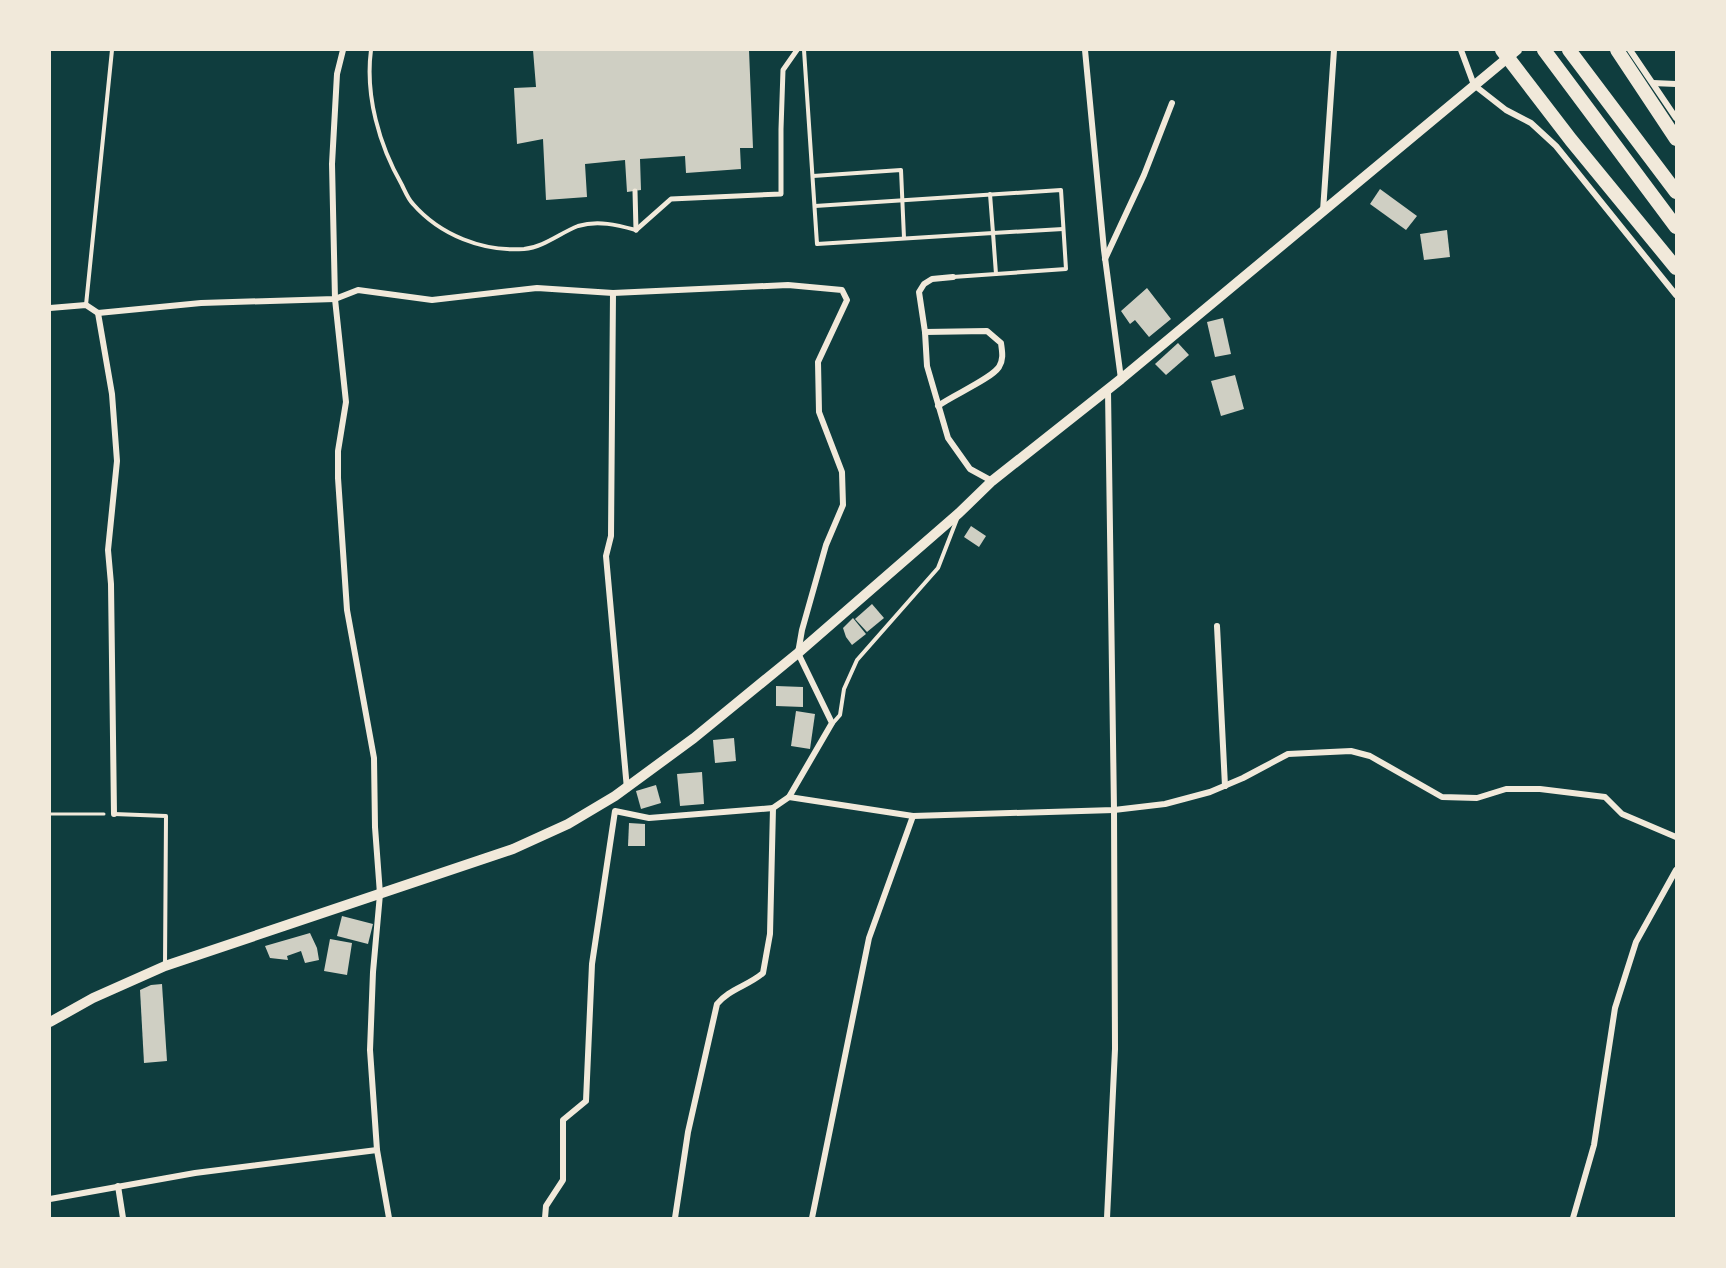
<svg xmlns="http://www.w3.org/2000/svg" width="1726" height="1268" font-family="Figtree,sans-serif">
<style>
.building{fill:#cfcfc3}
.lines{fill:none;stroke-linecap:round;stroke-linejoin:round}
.path{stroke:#f1e9da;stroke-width:3}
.service{stroke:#f1e9da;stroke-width:4}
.pedestrian{stroke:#f1e9da;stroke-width:5}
.minor{stroke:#f1e9da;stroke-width:6}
.secondary{stroke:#f1e9da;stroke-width:10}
.trunk{stroke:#f1e9da;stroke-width:14}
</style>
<rect width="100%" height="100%" fill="#0f3d3e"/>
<g class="building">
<path d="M533,50H749L753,148H740L741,169L686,173L685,156L640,159L641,190L627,192L625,160L585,164L587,197L546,200L543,139L517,144L514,88L536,87Z"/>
<path d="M1380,189L1417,216L1406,230L1370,204Z"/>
<path d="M1447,230L1450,257L1424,260L1420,234Z"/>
<path d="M1147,288L1171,319L1149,337L1135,320L1130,324L1121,311Z"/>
<path d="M1223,318L1231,354L1215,357L1207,322Z"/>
<path d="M1178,343L1189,355L1166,375L1155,364Z"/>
<path d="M1235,375L1244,409L1221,416L1211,381Z"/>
<path d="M971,526L986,536L979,547L964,537Z"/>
<path d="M872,604L884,618L867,632L855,619Z"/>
<path d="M853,618L866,634L852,645L846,637L843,628Z"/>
<path d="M776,686L803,687V707L776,706Z"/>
<path d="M796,711L815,714L810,749L791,746Z"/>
<path d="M734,738L736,761L715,763L713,740Z"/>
<path d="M702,772L704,804L680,806L677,774Z"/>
<path d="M656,785L661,803L641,809L636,791Z"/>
<path d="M629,823L645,824V846H628Z"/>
<path d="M342,916L373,924L368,944L337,936Z"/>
<path d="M310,933L317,948L319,960L305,963L301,951L287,956L288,960L270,958L265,946Z"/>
<path d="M330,939L352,943L347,975L324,971Z"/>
<path d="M162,984L167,1061L144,1063L140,990L151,985Z"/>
</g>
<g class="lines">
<path class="path" d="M50,814H104"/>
<g class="service">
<path d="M371,50C365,95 379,145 402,185C405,191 408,199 413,204C440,235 483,252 524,249C544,247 560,233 578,226C598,220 617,225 636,230"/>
<path d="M804,50L817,244L993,233L996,274L953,277"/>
<path d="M813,176L901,170L904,238"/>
<path d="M990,194L993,233L1063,229"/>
<path d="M815,206L1061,190L1066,269L996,274"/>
<path d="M86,305L112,50"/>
<path d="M833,723L840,715L844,689L857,660L938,568L957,519"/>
<path d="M114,814L166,816L165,965"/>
</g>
<g class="pedestrian">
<path d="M635,191L636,230"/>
<path d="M636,230L671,199L781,194V129L783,70L797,50"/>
</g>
<g class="minor">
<path d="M343,50L337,74L332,164L335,299L346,402L338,451V478L347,610L374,758L375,827L380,894L373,972L370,1050L377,1150L389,1218"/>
<path d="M1085,50L1104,250L1121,379"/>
<path d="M1461,50L1474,85L1506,110L1531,123L1556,146L1676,295"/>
<path d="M1630,50L1676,118"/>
<path d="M1653,83L1676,84"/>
<path d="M1323,211L1334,50"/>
<path d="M1105,259L1144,175L1172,103"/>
<path d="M953,277L932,279L924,284L919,292L925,332L927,366L948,438L970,469L992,481"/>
<path d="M613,293L611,536L606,556L627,789"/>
<path d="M50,308L86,305L98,313L201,303L335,299L358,290L432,300L537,288L613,293L788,285L842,290L847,300L818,362L819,412L842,472L843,505L826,545L802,630L798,653L832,723L789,797L773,808L770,934L763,973C748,986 729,989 717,1004L688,1132L675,1218"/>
<path d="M98,313L112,394L117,461L108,550L111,584L114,814"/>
<path d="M925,332L987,331L1001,343C1002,351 1004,359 999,367C991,379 953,395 938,406"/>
<path d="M1217,626L1225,786"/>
<path d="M789,797L913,816L1114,810L1165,804L1210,792L1243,778L1288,754L1351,751L1370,756L1442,797L1477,798L1506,789H1540L1605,797L1622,814L1676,837"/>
<path d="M118,1186L123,1218"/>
<path d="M50,1199L195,1173L377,1150"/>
<path d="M545,1218L546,1206L563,1180V1120L586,1101L592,964L615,811L649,818L773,808"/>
<path d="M812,1218L869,938L913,816"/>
<path d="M1107,1218L1115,1049L1114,810L1108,391"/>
<path d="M1573,1218L1594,1145L1615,1008L1636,942L1676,870"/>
</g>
<path class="secondary" d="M50,1022L93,998L165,966L513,849L568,824L615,796L694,738L798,653L959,513L992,481L1121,379L1517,50"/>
<g class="trunk">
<path d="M1502,50L1571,140L1676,268"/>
<path d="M1544,50L1676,227"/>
<path d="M1569,50L1676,192"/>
<path d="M1617,50L1676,139"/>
</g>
</g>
<rect width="1726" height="1268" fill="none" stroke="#f1e9da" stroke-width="102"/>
</svg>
